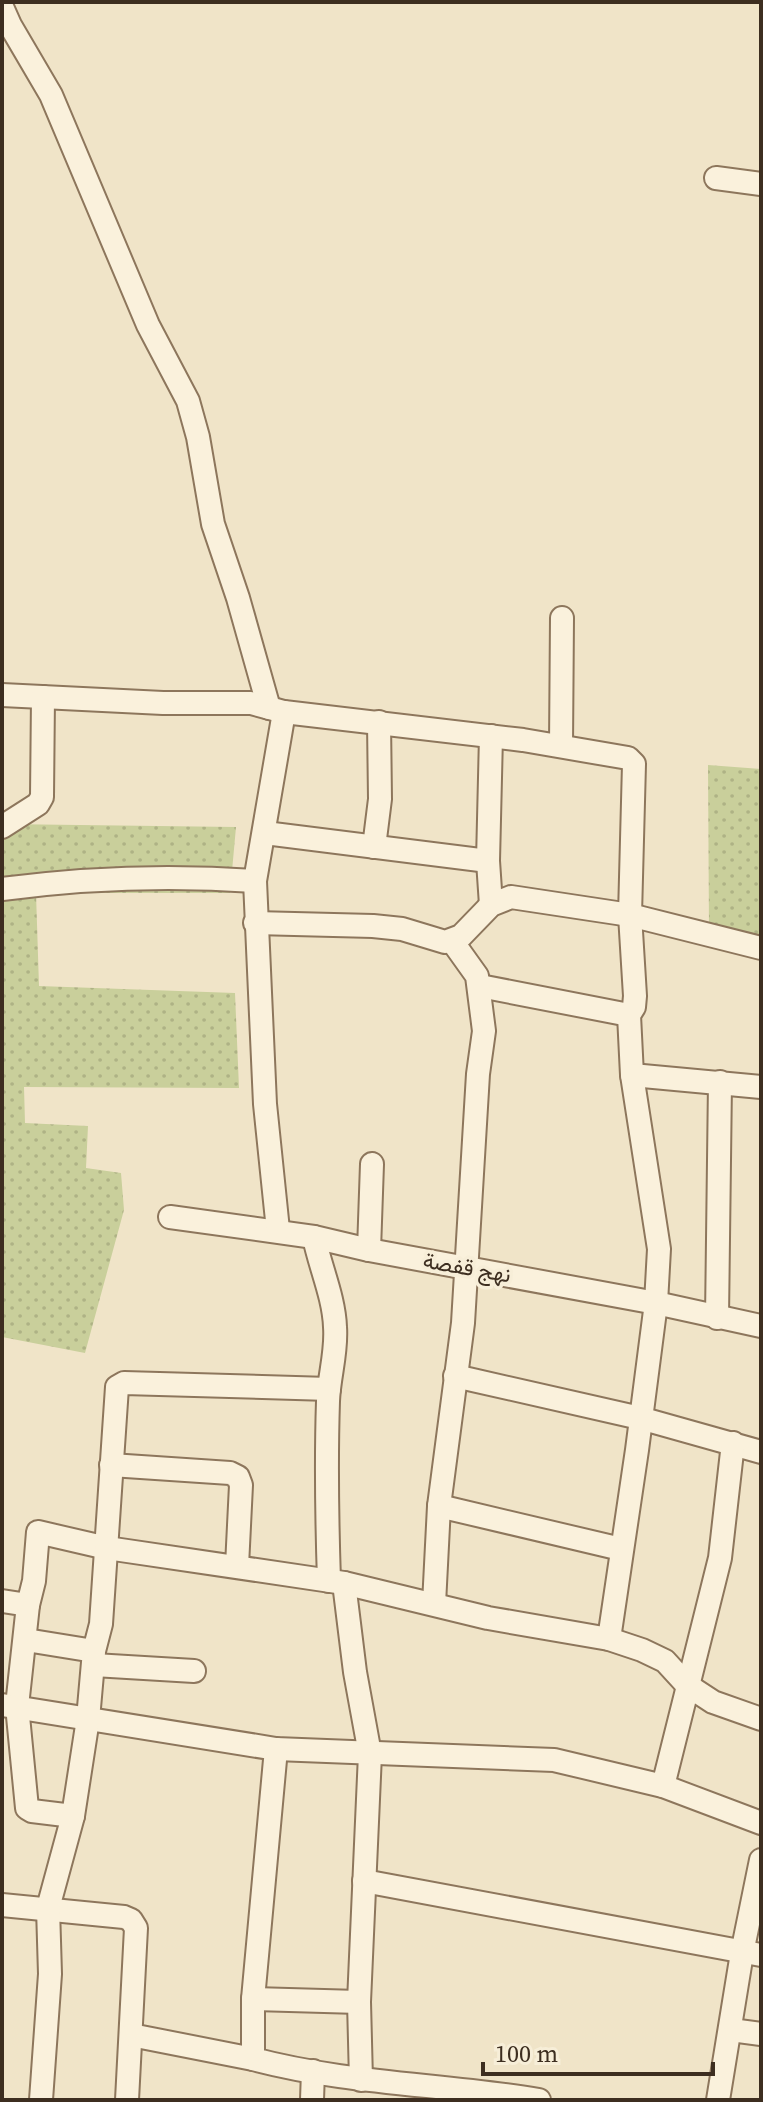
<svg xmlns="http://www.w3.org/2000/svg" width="763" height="2102" font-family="'Source Serif 4',Vazirmatn,serif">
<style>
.grass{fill:url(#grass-dots)}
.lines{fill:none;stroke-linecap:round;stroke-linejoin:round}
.minor-casing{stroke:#8d765c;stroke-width:26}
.minor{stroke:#faf1dc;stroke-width:22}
.labels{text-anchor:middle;stroke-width:7;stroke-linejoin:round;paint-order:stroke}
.street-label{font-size:22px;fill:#3d2e20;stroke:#f7eed8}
</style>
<defs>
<pattern id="grass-dots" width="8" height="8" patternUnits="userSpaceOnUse" patternTransform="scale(2)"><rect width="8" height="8" fill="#c9cf9b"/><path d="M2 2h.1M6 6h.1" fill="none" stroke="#aeb285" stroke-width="1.8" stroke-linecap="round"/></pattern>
</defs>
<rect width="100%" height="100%" fill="#f0e4c8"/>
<g class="grass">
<path d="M708,765L761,769V943L709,930Z"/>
<path d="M2,824L236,827L230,893H36L39,986L235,993L239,1088L24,1087L25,1123L88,1126L86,1168L121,1173L124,1210L85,1353L2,1337Z"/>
</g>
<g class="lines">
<g class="minor-casing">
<g id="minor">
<path d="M2,7L10,25L51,95L148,325L188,401L198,437L213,524L238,598L269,708"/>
<path d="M716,178L761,184"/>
<path d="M2,695L163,703H251L284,712L523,740L628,758L634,764L630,915L635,996L634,1007L629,1015L632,1075L659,1249L656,1303L637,1450L609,1639"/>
<path d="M561,745L562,618"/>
<path d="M2,827L38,804L42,797L43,697"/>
<path d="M265,833L488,861"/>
<path d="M374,847L380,799L379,722"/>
<path d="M2,889C85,878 171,875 255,881"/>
<path d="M491,905L488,861L491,736"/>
<path d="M255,923L373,926L402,929L445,942L461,936L491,905L511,897L630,915L761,948"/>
<path d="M480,986L629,1015"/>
<path d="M632,1075L761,1087"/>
<path d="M170,1217L314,1237L369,1250L656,1303L761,1326"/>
<path d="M278,1230L265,1104L255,881L284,712"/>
<path d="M314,1237C320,1267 334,1297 335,1327C337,1352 329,1376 328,1401C326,1461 327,1521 329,1581"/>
<path d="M369,1250L372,1164"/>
<path d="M717,1318L720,1082"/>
<path d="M455,1376L640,1418L761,1452"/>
<path d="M111,1465L230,1473L238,1477L241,1485L237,1566"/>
<path d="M439,1506L621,1549"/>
<path d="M344,1583L355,1672L370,1754L359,2002L361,2080"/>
<path d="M2,1601L28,1605L17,1706L27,1808L32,1811L73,1816"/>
<path d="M434,1604L439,1506L463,1323L478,1074L484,1031L477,976L452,941"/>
<path d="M28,1605L34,1581L38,1532L107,1548L344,1583L488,1618L609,1639L642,1650L665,1661L687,1685L713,1702L761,1719"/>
<path d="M26,1640L94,1651"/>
<path d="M94,1665L194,1671"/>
<path d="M2,1705L276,1749L554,1760L663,1786L761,1823"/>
<path d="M276,1749L253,1999V2059C347,2084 444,2084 539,2100"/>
<path d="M663,1786L720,1558L733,1443"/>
<path d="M364,1881L761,1955"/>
<path d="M2,1905L124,1917L131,1920L136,1928L127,2100"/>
<path d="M253,1999L359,2002"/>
<path d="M731,2030L761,2034"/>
<path d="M131,2035L253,2059"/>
<path d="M41,2100L50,1974L48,1908L73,1816L88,1719L94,1651L101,1624L117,1387L124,1383L329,1389"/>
<path d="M312,2100L313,2071"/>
<path d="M718,2100L742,1953L761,1860"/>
</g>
</g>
<use href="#minor" class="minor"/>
</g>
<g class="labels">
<g class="street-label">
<text transform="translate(467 1267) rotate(10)" y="8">نهج قفصة</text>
</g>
</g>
<rect width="763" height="2102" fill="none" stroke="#3d2e20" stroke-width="8"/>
<path d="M483 2062v12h230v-12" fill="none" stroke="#3d2e20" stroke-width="4"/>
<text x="495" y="2062" font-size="24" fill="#3d2e20" stroke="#f7eed8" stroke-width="6" paint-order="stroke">100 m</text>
</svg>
